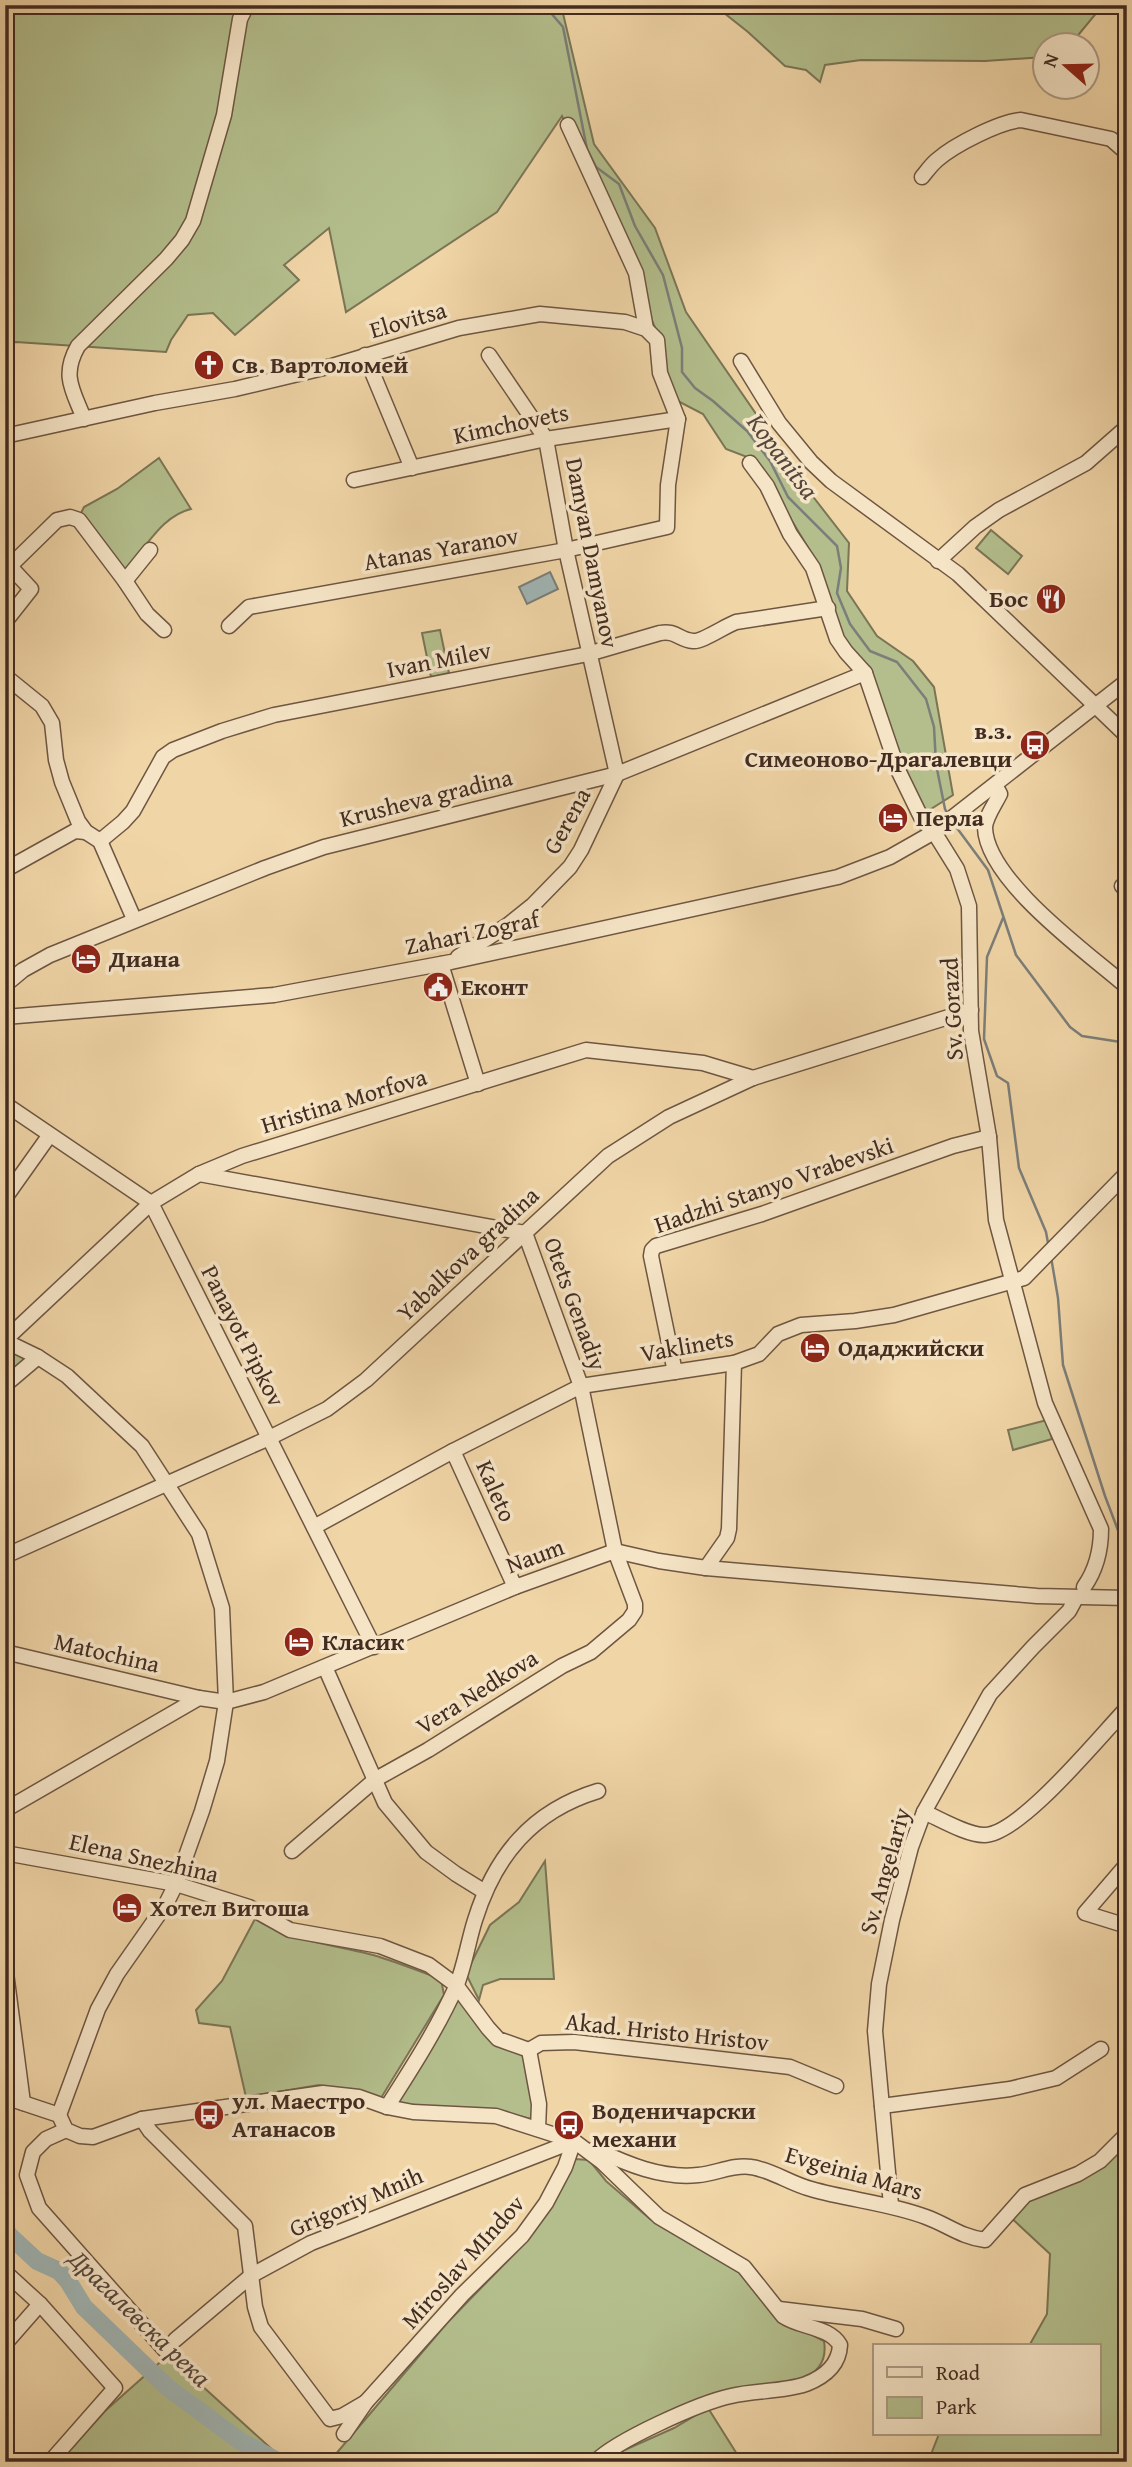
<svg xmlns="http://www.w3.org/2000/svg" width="1132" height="2467" font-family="'Gentium Book Plus',serif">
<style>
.green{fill:#b3be8c;stroke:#7b7556;stroke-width:2}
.water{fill:#a0b5b4;stroke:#7b7e79;stroke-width:2}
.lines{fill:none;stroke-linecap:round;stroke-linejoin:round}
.stream{stroke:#7b7e79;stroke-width:2.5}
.river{stroke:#a0b5b4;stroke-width:18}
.minor-casing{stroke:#6e5642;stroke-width:17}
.minor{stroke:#f5e4c6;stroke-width:14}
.labels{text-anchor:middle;stroke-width:7;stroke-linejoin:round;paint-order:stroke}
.street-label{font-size:24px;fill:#432c21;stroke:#f5e4c6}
.poi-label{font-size:24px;font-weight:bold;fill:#432c21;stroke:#f5e4c6;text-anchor:start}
.water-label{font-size:26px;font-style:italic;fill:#56473e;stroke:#f5e4c6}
</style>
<rect width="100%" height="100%" fill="#f0d5a7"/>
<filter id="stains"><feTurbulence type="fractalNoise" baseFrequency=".00286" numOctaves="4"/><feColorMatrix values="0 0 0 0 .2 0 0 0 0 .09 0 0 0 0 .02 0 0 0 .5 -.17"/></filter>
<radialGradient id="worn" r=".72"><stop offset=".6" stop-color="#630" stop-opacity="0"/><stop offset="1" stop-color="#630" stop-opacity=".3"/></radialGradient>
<g class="green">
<path d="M5,5H561L594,144L655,228L686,312L811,494L849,543L847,591L877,636L913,661L934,687L953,795L923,814L902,770L873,675L840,637L821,569L755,460L726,449L703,414L674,399L657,332L562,116L497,212L346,312L329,228L284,265L299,280L235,335L213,313L188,315L171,340L166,352L16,342L5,344Z"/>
<path d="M714,5H1103L1070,45L1044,46V57L985,61L861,60L825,65L820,82L806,70L785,66L748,32Z"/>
<path d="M159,458L191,509C161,516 146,549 126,568H119L81,513L84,507L117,489Z"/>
<path d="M991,530L1022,556L1008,574L976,548Z"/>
<path d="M440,630L449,673L431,677L422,633Z"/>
<path d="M5,1349L30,1360L5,1382Z"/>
<path d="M1047,1420L1052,1439L1013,1450L1008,1430Z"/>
<path d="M545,1861L554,1979H500L483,1985L479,2000L466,1974L490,1925L519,1902Z"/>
<path d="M255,1919C289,1941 330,1944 369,1954C393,1960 417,1971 441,1979L444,1995L381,2098L319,2085L246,2097L230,2027L199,2023L196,2010L222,1981Z"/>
<path d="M458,1994L482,2028L528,2048L535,2120L492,2109L415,2107L395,2101Z"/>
<path d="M1127,2134V2462H928L939,2434H1099V2346H1029L1047,2314L1050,2254L1007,2214L1025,2195L1078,2174Z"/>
<path d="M574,2159L589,2160L606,2181L650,2219L739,2269L775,2317L824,2341C827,2359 819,2372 802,2379C784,2386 754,2385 734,2390C691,2399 616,2432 585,2462H329L447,2323L517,2251Z"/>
<path d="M168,2355L286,2462H59L105,2411Z"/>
<path d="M708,2408L742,2462H607L620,2452L674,2428Z"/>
</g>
<path class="water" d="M550,572L558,589L527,604L519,587Z"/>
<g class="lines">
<g class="stream">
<path d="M544,5L563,27L587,149L596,167L619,184L635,226L663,275L682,348V372L695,388L713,401L747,431L770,461L788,497L837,546L841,568L837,593L850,624L870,651L897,662L926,699L934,727L936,764L945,809L948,815"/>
<path d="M954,824L988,870L1016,955L1070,1027L1082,1036L1127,1043"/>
<path d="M1003,918L987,957L984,1039L997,1076L1008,1083L1019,1168L1046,1232L1048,1243"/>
<path d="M1051,1257L1058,1298L1063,1365L1105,1496L1127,1554"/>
</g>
<path class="river" d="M5,2229L9,2235L37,2261L59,2271L68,2281L84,2307L167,2387L240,2441L279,2462"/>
<g class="minor-casing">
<g id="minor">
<path d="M568,125L636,273L646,329"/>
<path d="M922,177C927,171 931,165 937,160C954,145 999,122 1021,120L1111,139L1127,153"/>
<path d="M365,355L412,468"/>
<path d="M741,361L779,423L811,462L831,481L958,574L1127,736"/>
<path d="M84,419C73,390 61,376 78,346L166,259L182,240L193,221L224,115L240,19L247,5"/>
<path d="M5,436L155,403L235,389L332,366L459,328L540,314L625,322L646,329L657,340L660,373L678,419L668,485L667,527L566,550L249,607L229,626"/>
<path d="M750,463L767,486L790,534L813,568L837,639L846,652L865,673L898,770L917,809L923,821L934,832L957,869L969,906L971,1031L989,1137L996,1220L1045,1403L1101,1529C1101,1550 1096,1570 1084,1587"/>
<path d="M354,480L546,439L678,419"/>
<path d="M5,561L31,589L5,622"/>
<path d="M938,561L975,527L999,510L1086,463L1127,427"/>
<path d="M10,566L57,520L70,517L79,520L125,581L147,614L164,630"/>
<path d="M125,581L150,550"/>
<path d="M5,676L42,706L52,723L56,760L62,782L78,821L86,832L100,841L134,919"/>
<path d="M995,785L1000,794C995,804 985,818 985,828C987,881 1088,953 1127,987"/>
<path d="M100,841L123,822L133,811L163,757L173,750L222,731L274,715L588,654L660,633C676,630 679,640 693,641C702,642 725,626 736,622L828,608"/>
<path d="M5,870L75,831L86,832"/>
<path d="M1122,886L1127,890"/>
<path d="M458,957L508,925L533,905L570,867L581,850L617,774L566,550L546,439L489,355"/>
<path d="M441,964L478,1084"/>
<path d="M5,985L23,970L50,955L265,868L324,847L617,774L865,673"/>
<path d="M5,1017L274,995L451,962L838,877L890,857L934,832L1127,681"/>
<path d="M5,1104L151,1203L374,1647"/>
<path d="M199,1174L525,1233L581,1386L615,1551L635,1604V1611L629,1620L591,1652L562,1666L428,1750L376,1779L292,1851"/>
<path d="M5,1198L49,1136"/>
<path d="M5,1340L151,1203L199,1174L242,1156L586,1050L703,1063L753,1078"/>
<path d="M5,1341L38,1357L67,1376L142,1446L199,1534L222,1608L226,1702L217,1761L202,1811L176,1884L166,1904L117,1974L98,2009L59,2115"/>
<path d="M675,1372L651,1256L652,1250L656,1246L762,1214L953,1146L989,1137"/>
<path d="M5,1385L38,1357"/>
<path d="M453,1451L515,1587"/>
<path d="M314,1527L453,1451L581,1386L734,1363L759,1354L778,1334L801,1325L855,1321L894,1315L1024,1278L1127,1173"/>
<path d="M5,1556L269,1438L327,1409L366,1380L608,1156L669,1117L753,1078L971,1010"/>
<path d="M706,1568L727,1538L729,1529L734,1363"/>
<path d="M5,1652L199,1698"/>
<path d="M325,1667L385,1803L426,1852L456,1874L485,1892"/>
<path d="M5,1810L199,1698L226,1702L264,1692L515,1587L615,1551L659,1561L706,1568L1037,1596L1127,1598"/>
<path d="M924,1812C940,1819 967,1835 984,1835C1019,1836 1101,1735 1127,1708"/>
<path d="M5,1853L176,1884L249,1907L290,1930L380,1946L429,1965L456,1985L488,2028L498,2039L529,2050"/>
<path d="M1127,1864L1085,1913L1127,1926"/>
<path d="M5,1965L23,2103"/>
<path d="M529,2050L541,2043L574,2042L790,2067L836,2086"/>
<path d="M529,2050L539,2104L538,2129"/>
<path d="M5,2097L59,2115L66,2130L80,2136L93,2137L142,2119L323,2093L359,2097L387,2107L413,2112L496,2116L574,2141L602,2162L659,2217L744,2267L783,2316C800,2328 829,2326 840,2345C839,2365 824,2377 806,2384C783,2392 755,2390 731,2396C699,2403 617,2440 595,2462"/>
<path d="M882,2106L1010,2089L1056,2078L1101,2049"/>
<path d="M387,2107C412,2068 437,2029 456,1987C465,1965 468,1942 475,1920C495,1856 532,1811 598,1791"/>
<path d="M142,2119L150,2131L245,2226L255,2307L261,2327L330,2419L342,2416L366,2402"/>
<path d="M66,2130L46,2139L33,2152L27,2175L39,2208L165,2350"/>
<path d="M595,2149C627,2164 662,2179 698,2175C715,2174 733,2164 751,2167C772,2170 791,2184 811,2189C849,2200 889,2203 926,2217C948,2225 961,2237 985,2240L1025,2195L1078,2174L1100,2161L1127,2134"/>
<path d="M891,2205L875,2031L879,1984L892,1920L911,1847L924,1812L990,1694L1033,1647L1069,1611L1076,1598"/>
<path d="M5,2272L40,2304L115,2388L50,2462"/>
<path d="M779,2309L862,2319L896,2329"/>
<path d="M175,2340L252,2275L311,2243L574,2141"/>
<path d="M5,2344L40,2304"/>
<path d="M344,2434L366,2402L462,2295L522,2236L546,2203L565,2167L574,2141"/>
</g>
</g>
<use href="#minor" class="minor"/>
</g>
<defs>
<g id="church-disc" transform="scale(1.575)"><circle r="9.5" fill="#8f2418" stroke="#f5e4c6"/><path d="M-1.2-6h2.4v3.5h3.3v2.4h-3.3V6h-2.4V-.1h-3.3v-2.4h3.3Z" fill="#fff"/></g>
<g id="restaurant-disc" transform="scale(1.575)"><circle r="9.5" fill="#8f2418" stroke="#f5e4c6"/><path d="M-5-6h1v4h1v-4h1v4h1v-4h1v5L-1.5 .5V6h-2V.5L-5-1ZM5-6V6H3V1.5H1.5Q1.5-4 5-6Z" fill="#fff"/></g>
<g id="bus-disc" transform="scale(1.575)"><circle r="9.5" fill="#8f2418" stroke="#f5e4c6"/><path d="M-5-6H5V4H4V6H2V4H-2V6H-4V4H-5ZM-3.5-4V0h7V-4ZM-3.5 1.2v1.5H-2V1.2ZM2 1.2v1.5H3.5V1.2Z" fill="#fff"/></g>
<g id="hotel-disc" transform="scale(1.575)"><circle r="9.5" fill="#8f2418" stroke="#f5e4c6"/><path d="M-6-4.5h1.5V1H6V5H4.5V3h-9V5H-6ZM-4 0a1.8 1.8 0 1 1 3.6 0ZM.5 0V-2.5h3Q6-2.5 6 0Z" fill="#fff"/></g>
<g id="civic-disc" transform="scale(1.575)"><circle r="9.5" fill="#8f2418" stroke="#f5e4c6"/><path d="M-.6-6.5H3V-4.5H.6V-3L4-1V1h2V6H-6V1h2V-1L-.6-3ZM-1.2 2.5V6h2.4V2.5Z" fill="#fff"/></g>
</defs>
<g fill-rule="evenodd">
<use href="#church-disc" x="209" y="365"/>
<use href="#restaurant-disc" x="1051" y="599"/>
<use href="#bus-disc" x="1035" y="745"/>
<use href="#hotel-disc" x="893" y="818"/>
<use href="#hotel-disc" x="86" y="959"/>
<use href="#civic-disc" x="438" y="987"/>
<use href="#hotel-disc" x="815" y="1348"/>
<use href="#hotel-disc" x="299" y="1642"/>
<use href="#hotel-disc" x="127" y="1908"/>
<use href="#bus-disc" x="209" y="2115"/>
<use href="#bus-disc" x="569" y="2125"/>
</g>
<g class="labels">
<g class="street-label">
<text transform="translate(408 320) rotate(-16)" y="8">Elovitsa</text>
<text transform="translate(511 424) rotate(-12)" y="8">Kimchovets</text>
<text transform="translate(441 549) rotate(-10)" y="8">Atanas Yaranov</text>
<text transform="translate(592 553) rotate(79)" y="8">Damyan Damyanov</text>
<text transform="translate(439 660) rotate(-11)" y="8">Ivan Milev</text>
<text transform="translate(426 798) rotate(-14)" y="8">Krusheva gradina</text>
<text transform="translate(567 821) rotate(-61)" y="8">Gerena</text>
<text transform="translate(472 933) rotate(-12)" y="8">Zahari Zograf</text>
<text transform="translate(952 1009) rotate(-93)" y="8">Sv. Gorazd</text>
<text transform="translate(344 1101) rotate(-17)" y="8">Hristina Morfova</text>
<text transform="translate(774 1185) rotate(-19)" y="8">Hadzhi Stanyo Vrabevski</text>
<text transform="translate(468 1254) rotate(-43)" y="8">Yabalkova gradina</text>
<text transform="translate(575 1304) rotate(70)" y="8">Otets Genadiy</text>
<text transform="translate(243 1336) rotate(63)" y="8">Panayot Pipkov</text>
<text transform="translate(687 1346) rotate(-10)" y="8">Vaklinets</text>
<text transform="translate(496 1491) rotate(66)" y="8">Kaleto</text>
<text transform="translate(535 1556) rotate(-20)" y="8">Naum</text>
<text transform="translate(107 1653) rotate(13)" y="8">Matochina</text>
<text transform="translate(477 1692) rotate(-32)" y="8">Vera Nedkova</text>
<text transform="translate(144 1858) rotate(13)" y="8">Elena Snezhina</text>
<text transform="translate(885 1871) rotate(-74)" y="8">Sv. Angelariy</text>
<text transform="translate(667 2032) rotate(6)" y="8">Akad. Hristo Hristov</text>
<text transform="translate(854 2173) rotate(16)" y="8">Evgeinia Mars</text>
<text transform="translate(356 2202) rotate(-23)" y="8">Grigoriy Mnih</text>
<text transform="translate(463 2262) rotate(-48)" y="8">Miroslav MIndov</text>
</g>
<g class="poi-label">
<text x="232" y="373">Св. Вартоломей</text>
<text x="1028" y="607" text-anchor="end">Бос</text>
<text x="1012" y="739" text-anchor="end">в.з.<tspan x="1012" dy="28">Симеоново-Драгалевци</tspan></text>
<text x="916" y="826">Перла</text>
<text x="109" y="967">Диана</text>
<text x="461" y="995">Еконт</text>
<text x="838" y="1356">Одаджийски</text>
<text x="322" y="1650">Класик</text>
<text x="150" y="1916">Хотел Витоша</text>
<text x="232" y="2109">ул. Маестро<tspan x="232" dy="28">Атанасов</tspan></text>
<text x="592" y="2119">Воденичарски<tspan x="592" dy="28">механи</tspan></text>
</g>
<g class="water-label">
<text transform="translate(783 456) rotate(53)" y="9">Kopanitsa</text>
<text transform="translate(140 2318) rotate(44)" y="9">Драгалевска река</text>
</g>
</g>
<rect width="1132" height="2467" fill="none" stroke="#f0d5a7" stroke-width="28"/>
<rect x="7" y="7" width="1118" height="2453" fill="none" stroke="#432c21" stroke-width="3.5"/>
<rect x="14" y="14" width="1104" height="2439" fill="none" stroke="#432c21" stroke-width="2"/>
<rect x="873" y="2344" width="228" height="91" fill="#f5e4c6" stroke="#ae9a84" stroke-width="2"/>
<rect x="887" y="2367" width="35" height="10" fill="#f5e4c6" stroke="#ae9a84" stroke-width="2"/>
<text x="936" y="2380" font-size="21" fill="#432c21">Road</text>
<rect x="887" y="2397" width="35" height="21" fill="#b3be8c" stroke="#ae9a84" stroke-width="2"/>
<text x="936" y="2414" font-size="21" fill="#432c21">Park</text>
<g transform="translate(1066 66) rotate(290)"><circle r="33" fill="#f5e4c6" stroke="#ae9a84" stroke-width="2"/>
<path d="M0-5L12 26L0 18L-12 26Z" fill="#8f2418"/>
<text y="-10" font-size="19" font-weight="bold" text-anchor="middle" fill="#432c21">N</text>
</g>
<rect width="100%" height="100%" filter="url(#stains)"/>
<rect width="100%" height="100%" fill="url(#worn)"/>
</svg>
